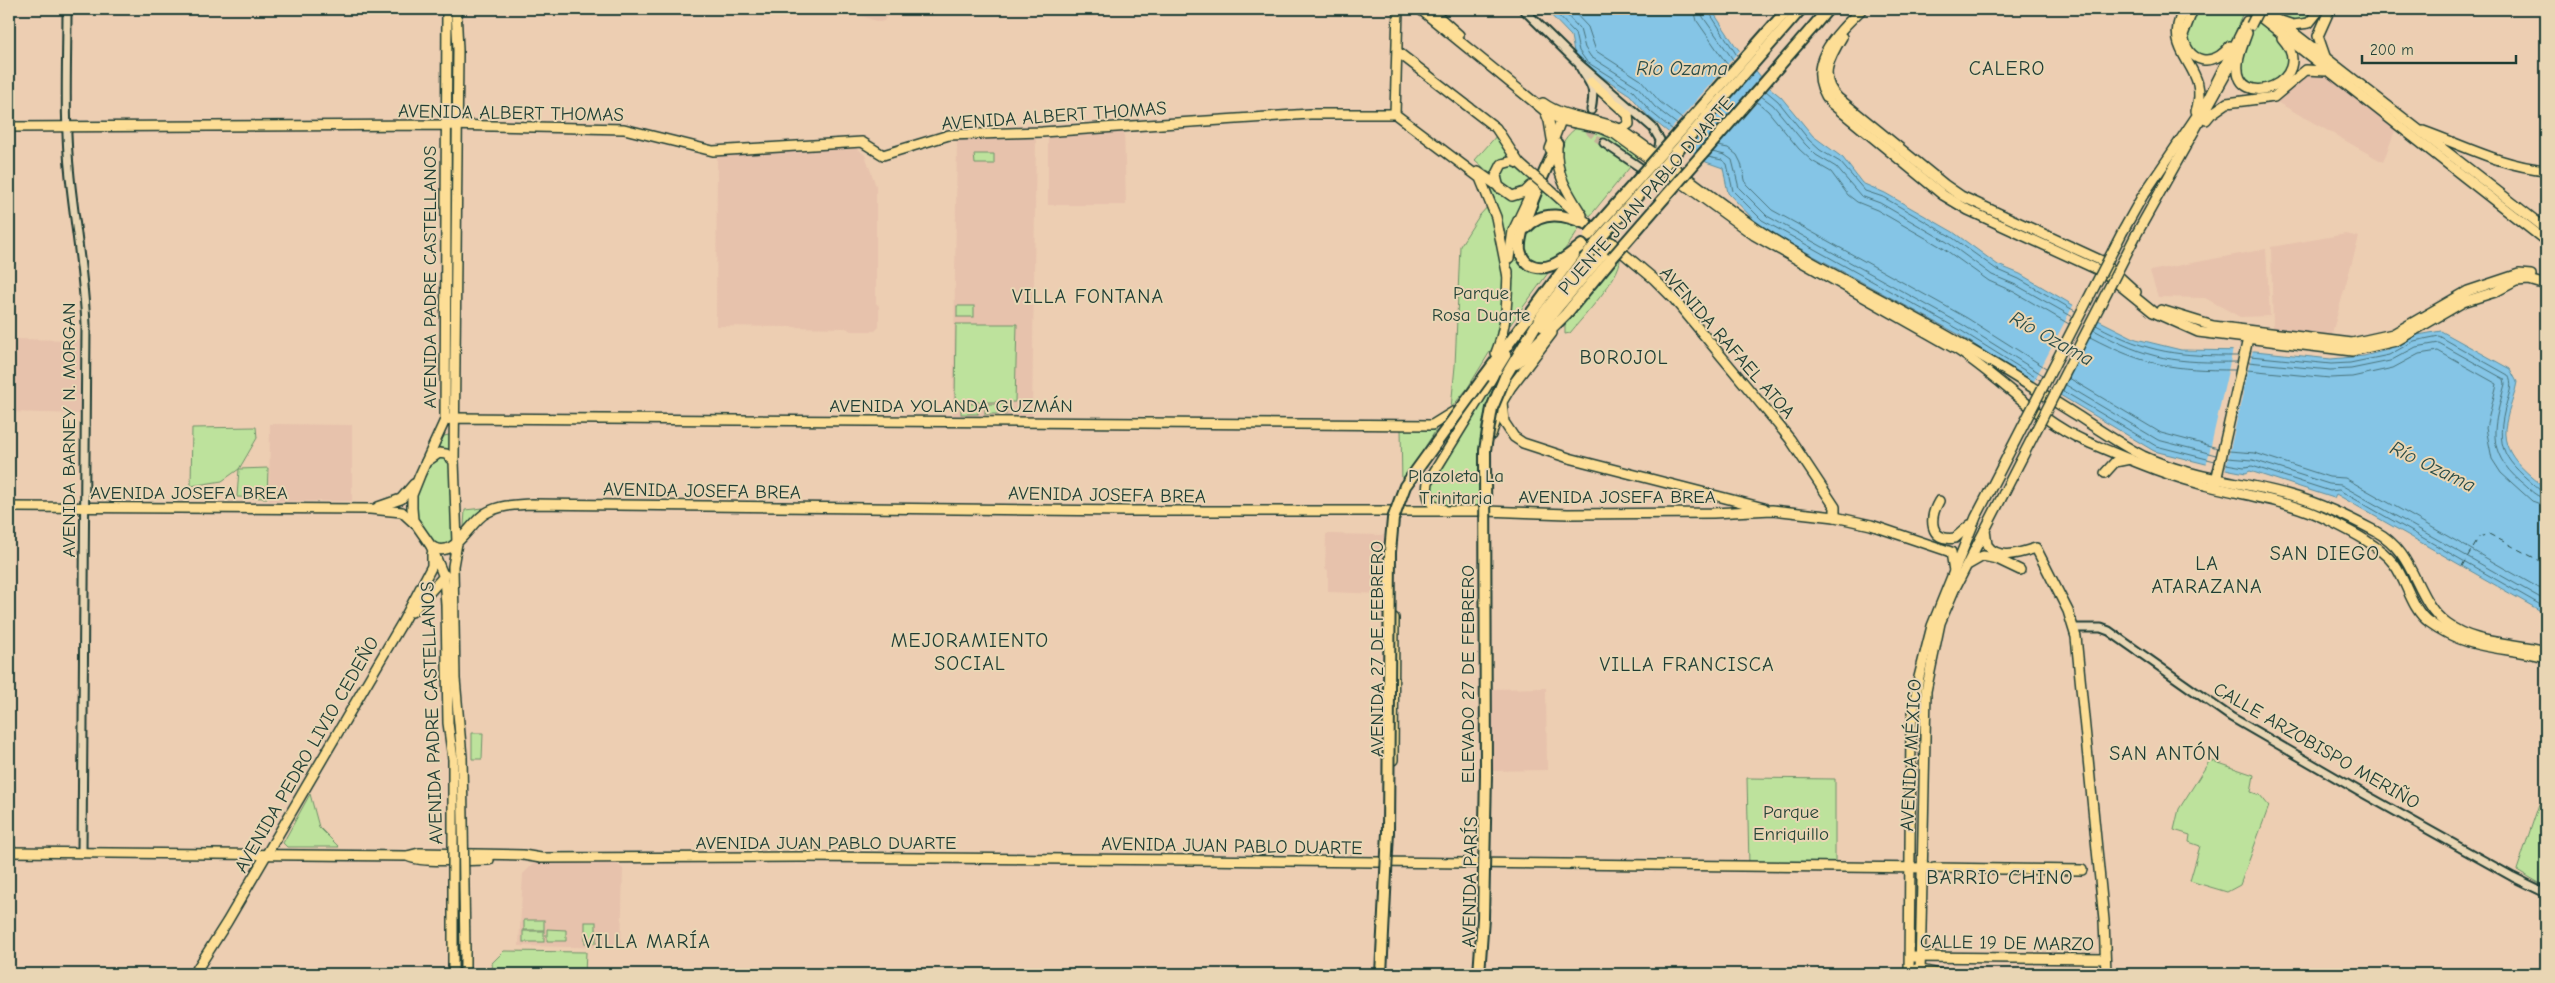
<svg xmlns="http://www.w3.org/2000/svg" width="2555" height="983" font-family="'Comic Neue',sans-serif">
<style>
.built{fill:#e7c2ac}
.green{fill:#bde29c;stroke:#6e9068}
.water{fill:#85c5e6;stroke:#5c8f9f}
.pier{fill:#edceb2}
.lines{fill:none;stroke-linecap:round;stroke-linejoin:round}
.shore{stroke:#48737b;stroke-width:1}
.ferry{stroke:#294b46;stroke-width:1;stroke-dasharray:6 5;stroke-linecap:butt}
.minor-tunnel{stroke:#c4b199;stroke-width:7;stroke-dasharray:7 3.5;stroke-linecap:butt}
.minor-casing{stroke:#1f3d34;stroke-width:11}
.major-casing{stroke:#1f3d34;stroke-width:12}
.highway-casing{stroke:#1f3d34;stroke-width:14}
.minor{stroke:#e9d6b4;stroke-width:7}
.major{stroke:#fdde96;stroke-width:9}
.highway{stroke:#fdde96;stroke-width:10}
.major-bridge-casing{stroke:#1f3d34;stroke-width:12;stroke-linecap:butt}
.highway-bridge-casing{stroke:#1f3d34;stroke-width:14;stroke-linecap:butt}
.major-bridge{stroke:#fdde96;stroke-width:9}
.highway-bridge{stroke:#fdde96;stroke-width:10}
.labels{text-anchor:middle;stroke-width:4;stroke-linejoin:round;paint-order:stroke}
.street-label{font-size:19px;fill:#1f3d34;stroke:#e9d6b4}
.park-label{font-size:19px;fill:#274539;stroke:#e9d6b4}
.water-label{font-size:20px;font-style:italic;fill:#294b46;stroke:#e9d6b4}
.neighbourhood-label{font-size:20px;letter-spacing:1px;fill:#1f3d34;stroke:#e9d6b4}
</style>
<rect width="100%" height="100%" fill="#edceb2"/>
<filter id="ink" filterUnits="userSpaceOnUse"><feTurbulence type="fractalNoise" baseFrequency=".02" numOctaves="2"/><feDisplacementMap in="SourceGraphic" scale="10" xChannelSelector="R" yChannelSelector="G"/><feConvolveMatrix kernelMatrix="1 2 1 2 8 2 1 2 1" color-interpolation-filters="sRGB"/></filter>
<g filter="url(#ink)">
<g class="built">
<path d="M851,9H891L884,21L879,22L862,16Z"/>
<path d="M2312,71L2333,76L2396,128L2383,162L2275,101L2287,93L2299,78Z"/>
<path d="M1124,127L1126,205H1048V130Z"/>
<path d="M1036,137L1032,416L953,415L957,140Z"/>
<path d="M856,147L865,155L876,186V303L879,306V327L875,331H851L846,328L716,326L717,157L719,152Z"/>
<path d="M2346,234L2359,237L2331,337L2273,329L2271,247Z"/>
<path d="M2266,249L2270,316L2240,317L2205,298L2158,297L2150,271Z"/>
<path d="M9,339L80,340V414L9,412Z"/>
<path d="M270,424L352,425V501H269Z"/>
<path d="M1326,534L1385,535L1382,594L1328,592V570L1325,569Z"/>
<path d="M1546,688L1547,770L1489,771L1488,689Z"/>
<path d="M535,862L617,864L623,869L621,948L519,946L523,874Z"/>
</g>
<g class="green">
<path d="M2196,9H2239L2243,12L2232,41L2220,55C2199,56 2197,55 2185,38Z"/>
<path d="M2274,9H2318C2302,24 2291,22 2274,9Z"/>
<path d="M2260,21C2268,30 2287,43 2288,57C2293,102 2203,95 2260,21Z"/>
<path d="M1578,127L1604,131L1639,156L1590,216C1569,192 1541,151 1578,127Z"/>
<path d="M1498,134L1509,156L1501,160L1492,175L1475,160Z"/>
<path d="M974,154H994V164H975Z"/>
<path d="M1512,163L1531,180L1525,189L1512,193L1505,190L1498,177L1502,169Z"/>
<path d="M1488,181L1502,193L1526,195L1506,251L1499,211Z"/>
<path d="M1543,187L1571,211L1552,210L1531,219Z"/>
<path d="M1490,204L1502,248L1506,298L1502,332L1467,389L1451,408L1455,366L1460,246L1479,216Z"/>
<path d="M1553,219L1566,220L1580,226C1571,243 1560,259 1542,266L1529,261L1523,250C1526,230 1533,224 1553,219Z"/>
<path d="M1514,238C1520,263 1520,270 1548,273L1510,325L1511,253Z"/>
<path d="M1620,259C1621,277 1582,318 1570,333L1565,334V324L1569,319Z"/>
<rect x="957" y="306" width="17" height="11"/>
<path d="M956,324H1017L1015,402H955Z"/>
<path d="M1507,360L1509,361C1501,373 1494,386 1489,399C1476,433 1479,473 1479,508L1440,507L1432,499L1431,484Z"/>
<rect x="961" y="404" width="17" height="10"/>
<rect x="985" y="404" width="21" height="10"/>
<path d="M256,427L257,438L239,469L268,468L267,498L237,497L239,469L222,481L191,486L192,428Z"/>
<path d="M1401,428L1436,430L1402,483Z"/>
<path d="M449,435L453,540L446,546L436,545C431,537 422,529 418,520C406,495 432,456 444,436Z"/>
<path d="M483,508L464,527L465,510Z"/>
<path d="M472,733H483L482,759H472Z"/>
<path d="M2210,760L2254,775L2251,792L2260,795L2269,806L2240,885L2227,892L2190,881L2200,846L2189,842L2190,835L2174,830L2179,809Z"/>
<path d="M1747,778L1835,779V866L1749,865Z"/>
<path d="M310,794L319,827L339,847H287L283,843Z"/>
<path d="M2539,804L2546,808V887L2517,870Z"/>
<rect x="524" y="920" width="20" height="10"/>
<rect x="585" y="922" width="11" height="21"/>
<path d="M547,929L566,930V941H547Z"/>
<rect x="523" y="931" width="21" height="11"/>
<path d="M504,951L586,952L585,974H493L492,963Z"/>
</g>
<path class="water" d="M1545,9H1711L1735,45L1770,88L1781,97L1813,136L1843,158L1862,183L1885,193L1953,232L1998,265L2020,274L2100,321L2136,339L2181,350L2255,351L2331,359L2364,356L2387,350L2412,336L2441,331L2510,369L2517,382C2515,396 2508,410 2506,423C2499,454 2527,472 2546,489V614L2336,494L2334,498L2250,471L2246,473L2230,470L2154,451L2060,395L2032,383L1958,334L1786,241L1758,224L1728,193L1723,168L1706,162L1648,116L1630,95L1584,65L1574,52L1571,36Z"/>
<g class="pier">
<path d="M1741,49L1755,66L1684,147L1667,134Z"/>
<path d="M1762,75L1771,86L1703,163L1693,155Z"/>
<path d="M2075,302L2099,318L2058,397L2032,385Z"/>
<path d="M2233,349H2253L2225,472L2206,467Z"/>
</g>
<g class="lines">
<g class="shore">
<path d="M1552,9L1575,33L1579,51L1587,62L1633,91L1651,112L1673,130"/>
<path d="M1561,9L1580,29L1585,48L1591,57L1637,86L1655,107L1678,125"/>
<path d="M1571,9L1588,27L1596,51L1641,80L1660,102L1682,119"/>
<path d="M1694,9L1697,21L1729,67"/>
<path d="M1701,9L1703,17L1734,61"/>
<path d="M1707,9L1738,57"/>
<path d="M1766,91L1778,101L1809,140L1820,150L1840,162L1865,191L1883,197L1950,236L1996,269L2019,279L2075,311"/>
<path d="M1761,96L1773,105L1805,144L1816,155L1836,167L1861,196L1880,203L1947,242L1992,275L2016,285L2073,317"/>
<path d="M1756,101L1768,111L1799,149L1812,161L1831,172L1848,195L1857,202L1877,210L1943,248L1989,281L2014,292L2069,324"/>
<path d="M1718,146L1728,148L1737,155L1741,163L1746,184L1772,210L1967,318L2046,368"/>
<path d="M1712,152L1725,155L1732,160L1739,188L1767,216L1963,325L2043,375"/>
<path d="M1708,157L1722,160L1727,164L1733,191L1762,220L1960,330L2040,380"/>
<path d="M2096,325C2150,354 2179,356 2238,356"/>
<path d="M2094,330C2148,360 2177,363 2237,362"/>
<path d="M2090,337C2145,366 2174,370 2235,370"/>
<path d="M2250,356L2331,364L2350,363L2389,355L2414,341L2439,336L2508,375C2513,384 2510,391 2507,401C2493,450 2505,460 2541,491L2546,492"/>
<path d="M2248,362L2330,370L2351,369L2390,361L2416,347L2439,343L2504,379L2505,384C2494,426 2484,450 2521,482C2529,488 2536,498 2546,498"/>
<path d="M2247,370L2330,378L2352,377L2393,368L2419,354L2438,351L2497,384L2486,428L2492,459L2501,473L2532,501L2546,506"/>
<path d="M2069,378L2161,433L2218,448"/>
<path d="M2066,385L2158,440L2216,455"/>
<path d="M2063,391L2156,446L2215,461"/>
<path d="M2229,451L2255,453L2329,477L2345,478L2546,592"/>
<path d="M2227,458L2253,460L2329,484L2341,485L2546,601"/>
<path d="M2226,464L2244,467L2252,466L2330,491L2339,490L2546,608"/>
</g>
<path class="ferry" d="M2462,566L2479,537L2489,534L2546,564"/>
<path class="minor-tunnel" d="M1591,110C1584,130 1587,132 1604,143"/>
<g class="minor-casing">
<g id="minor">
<path d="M67,9C67,65 64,121 70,177C75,226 84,275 86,325L82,853"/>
<path d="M1523,9L1577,62L1653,128L1660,140L1658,153"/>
<path d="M1580,67C1590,86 1596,85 1591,110"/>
<path d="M1604,143L1641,168L1651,170"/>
<path d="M2075,628H2101L2109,631L2231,717L2359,791L2513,877L2546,893"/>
</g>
</g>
<g class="major-casing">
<g id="major">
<path d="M447,9L445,420L420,475L412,495V508L413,520L431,546L444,577L446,605L448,723L453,759"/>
<path d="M456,9L458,50L454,461L457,543L453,566L455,679L462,757"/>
<path d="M1420,9L1545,111L1561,120L1601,128L1615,134L1754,235L1956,349C2000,377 2037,420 2085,441C2126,458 2169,477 2213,487C2254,497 2294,502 2332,522C2352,532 2380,546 2394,564C2407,581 2411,609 2429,622C2469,651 2501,646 2546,657"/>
<path d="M1430,9L1459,35"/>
<path d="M1862,9C1835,35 1802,66 1831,103L1943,195L1968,210L2105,273L2153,312L2198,332L2352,351L2396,341L2463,302L2495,292L2516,281L2529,280L2546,285"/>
<path d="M2184,9C2159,56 2212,65 2196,111"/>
<path d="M2193,9L2183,35C2188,64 2213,68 2230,46"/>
<path d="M2250,9L2546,241"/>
<path d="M2263,9L2546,229"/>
<path d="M2281,21L2293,25L2309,23L2320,9"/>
<path d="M2247,33C2244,42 2239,53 2238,63C2233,115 2321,81 2282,38"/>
<path d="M1842,37C1829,58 1818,78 1838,98L1945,185L1961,196L2102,261L2136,292"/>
<path d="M1399,53L1496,128L1519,163L1529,172"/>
<path d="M2326,59L2318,36L2330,9"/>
<path d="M1591,82L1628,115L1629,124L1618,131"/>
<path d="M1543,103C1565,119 1596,118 1620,129C1667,161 1711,197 1757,229C1824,273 1898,306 1966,347C2004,369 2041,393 2078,416C2099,430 2120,444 2143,456C2190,478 2240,481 2290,495C2320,503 2348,517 2375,531C2417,553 2414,600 2447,624C2475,645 2514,642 2546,651"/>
<path d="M1545,111L1549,121L1552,139"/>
<path d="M1395,114L1398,9"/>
<path d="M2206,120L2211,114L2227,103L2274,97L2306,70L2326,71"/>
<path d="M9,127L445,125L624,129L713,151L862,142L883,155L949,135L1042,132L1310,114H1395L1480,178L1496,217L1508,277"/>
<path d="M2423,131C2465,146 2502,166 2546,170"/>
<path d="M1557,147C1555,173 1568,193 1582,215"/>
<path d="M1550,149L1563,115"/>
<path d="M1478,172L1512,196L1525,192L1531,186"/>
<path d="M1499,188L1496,176L1502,164L1513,161L1519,163"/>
<path d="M1549,189L1586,222"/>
<path d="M2123,231L2142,197L2208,99L2247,21"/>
<path d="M1598,232L1654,279L1674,299L1790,439L1835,507V517"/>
<path d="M2136,235L2237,54"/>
<path d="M1509,258L1513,231L1537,180"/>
<path d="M2161,310L2213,326L2352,343L2393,334L2468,291L2519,274L2531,275"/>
<path d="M1552,333L1511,387L1502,402L1504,422L1514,437L1523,443L1569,458L1764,508"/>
<path d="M1496,353C1507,325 1507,301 1508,271"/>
<path d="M445,420L456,418L1432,425L1453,412"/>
<path d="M1491,435L1502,402"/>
<path d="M426,462L439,453L446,454L454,461"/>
<path d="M2105,473L2115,462L2130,459"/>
<path d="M2215,485L2249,334"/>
<path d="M1939,501C1929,518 1929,542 1955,538L1970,525"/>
<path d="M9,507L370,509L402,512L414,523"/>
<path d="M378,507L401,499L414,484"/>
<path d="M1443,509C1428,506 1426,495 1428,482L1506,355"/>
<path d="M1985,530L1987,545C1998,561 2020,553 2036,548L2068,611L2076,637L2104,920L2106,974"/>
<path d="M431,546C454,562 469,522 486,513C500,505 515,505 531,504L1127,511H1486L1568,514L1713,513L1772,510L1835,517L1871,525L1951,552L1954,571"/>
<path d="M1969,564L1983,556L1997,559L2020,570"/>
<path d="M412,612L445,575"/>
<path d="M1393,760L1394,618"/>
<path d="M9,852L407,856L419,853L523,855L541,858L800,857L1193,860L1929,868"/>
<path d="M408,856C416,863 474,860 489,860"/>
<path d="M1934,868L2082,870"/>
<path d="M1914,957L2105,959"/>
<path d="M1916,969L1940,974"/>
<path d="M194,974L227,922L402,623L432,566V554"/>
<path d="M453,974V950"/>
<path d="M465,974V951"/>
<path d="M1909,974L1911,726L1919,677L1932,626L1976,517L1989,492"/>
<path d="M1920,974L1926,691L1940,623L1954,590L2004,493"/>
</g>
</g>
<g class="highway-casing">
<g id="highway">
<path d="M1813,27L1828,9"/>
<path d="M1557,144C1548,165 1517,229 1520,250C1521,255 1524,260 1527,263C1547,276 1566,257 1582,245"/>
<path d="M1526,228C1543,209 1566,215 1587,224"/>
<path d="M1542,326L1612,243"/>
<path d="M1516,364L1566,314L1612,258"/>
<path d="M1484,377L1574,255"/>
<path d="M1505,377L1542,315L1597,242"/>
</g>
</g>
<use href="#minor" class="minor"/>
<use href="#major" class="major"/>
<use href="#highway" class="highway"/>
<g class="major-bridge-casing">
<g id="major-bridge">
<path d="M2251,25L2259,9"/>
<path d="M1529,172L1549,189"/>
<path d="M1989,492L2123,231"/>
<path d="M2004,493L2136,235"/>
<path d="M462,757L465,951"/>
<path d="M453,759V950"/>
</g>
</g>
<g class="highway-bridge-casing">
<g id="highway-bridge">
<path d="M1589,235L1788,9"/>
<path d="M1597,242L1801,9"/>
<path d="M1612,258L1813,27"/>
<path d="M1381,974L1388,832L1390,552L1393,519L1405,486L1484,377"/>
<path d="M1479,974L1483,918L1486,774L1485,450L1492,408L1505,377"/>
</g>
</g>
<use href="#major-bridge" class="major-bridge"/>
<use href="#highway-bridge" class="highway-bridge"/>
</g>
</g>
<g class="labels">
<g class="street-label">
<text transform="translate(511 112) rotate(1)" y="7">AVENIDA ALBERT THOMAS</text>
<text transform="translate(1054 115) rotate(-4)" y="7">AVENIDA ALBERT THOMAS</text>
<text transform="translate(1645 195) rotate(-49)" y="7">PUENTE JUAN PABLO DUARTE</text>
<text transform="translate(429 277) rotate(-90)" y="7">AVENIDA PADRE CASTELLANOS</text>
<text transform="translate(1728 342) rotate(49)" y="7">AVENIDA RAFAEL ATOA</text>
<text x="951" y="412">AVENIDA YOLANDA GUZMÁN</text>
<text transform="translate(68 430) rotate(-90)" y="7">AVENIDA BARNEY N. MORGAN</text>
<text transform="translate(702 490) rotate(1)" y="7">AVENIDA JOSEFA BREA</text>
<text x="189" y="499">AVENIDA JOSEFA BREA</text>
<text transform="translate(1107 494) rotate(1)" y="7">AVENIDA JOSEFA BREA</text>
<text x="1617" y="503">AVENIDA JOSEFA BREA</text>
<text transform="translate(1376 649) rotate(-90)" y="7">AVENIDA 27 DE FEBRERO</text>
<text transform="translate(1467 674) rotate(-90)" y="7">ELEVADO 27 DE FEBRERO</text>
<text transform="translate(431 713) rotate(-92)" y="7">AVENIDA PADRE CASTELLANOS</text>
<text transform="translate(2317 745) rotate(30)" y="7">CALLE ARZOBISPO MERIÑO</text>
<text transform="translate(306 754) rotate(-60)" y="7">AVENIDA PEDRO LIVIO CEDEÑO</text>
<text transform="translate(1910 755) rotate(-87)" y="7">AVENIDA MÉXICO</text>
<text x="826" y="849">AVENIDA JUAN PABLO DUARTE</text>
<text transform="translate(1232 845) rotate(1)" y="7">AVENIDA JUAN PABLO DUARTE</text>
<text transform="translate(1469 882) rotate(-89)" y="7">AVENIDA PARÍS</text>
<text transform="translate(2007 942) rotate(1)" y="7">CALLE 19 DE MARZO</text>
</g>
<g class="park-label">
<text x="1481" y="299">Parque<tspan x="1481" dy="22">Rosa Duarte</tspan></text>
<text x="1456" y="482">Plazoleta La<tspan x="1456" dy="22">Trinitaria</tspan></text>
<text x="1791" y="818">Parque<tspan x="1791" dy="22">Enriquillo</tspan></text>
</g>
<g class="water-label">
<text x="1682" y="75">Río Ozama</text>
<text transform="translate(2052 338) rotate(29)" y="7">Río Ozama</text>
<text transform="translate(2433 466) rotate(26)" y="7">Río Ozama</text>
</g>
<g class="neighbourhood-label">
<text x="2007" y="75">CALERO</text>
<text x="1088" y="303">VILLA FONTANA</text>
<text x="1624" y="364">BOROJOL</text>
<text x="2325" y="560">SAN DIEGO</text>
<text x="2207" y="570">LA<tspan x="2207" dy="23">ATARAZANA</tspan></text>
<text x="970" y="647">MEJORAMIENTO<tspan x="970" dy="23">SOCIAL</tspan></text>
<text x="1687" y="671">VILLA FRANCISCA</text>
<text x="2165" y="760">SAN ANTÓN</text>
<text x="2000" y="884">BARRIO CHINO</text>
<text x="647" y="948">VILLA MARÍA</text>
</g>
</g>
<rect width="2555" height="983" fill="none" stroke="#e9d6b4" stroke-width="30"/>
<rect x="15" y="15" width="2525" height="953" fill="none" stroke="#1f3d34" stroke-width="2" filter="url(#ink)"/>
<path d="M2362 55v8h154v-8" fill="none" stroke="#1f3d34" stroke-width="2.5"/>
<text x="2370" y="55" font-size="15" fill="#1f3d34" stroke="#e9d6b4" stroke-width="4" paint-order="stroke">200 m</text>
</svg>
